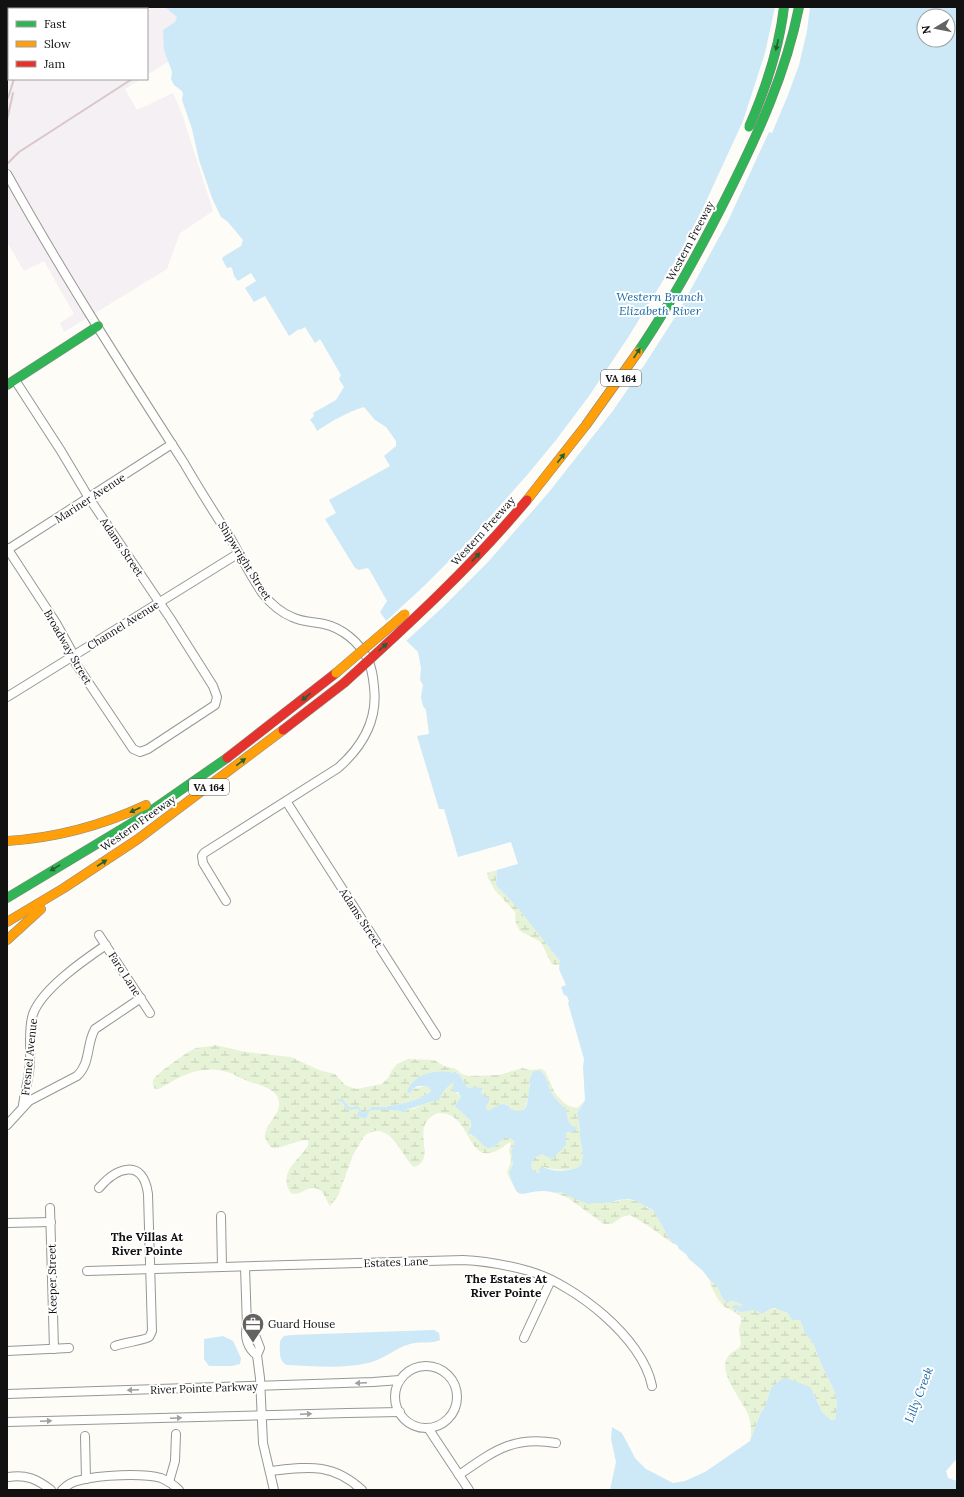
<svg xmlns="http://www.w3.org/2000/svg" width="964" height="1497" font-family="Lora,serif">
<style>
.industrial{fill:#f5f0f3}
.wetland{fill:url(#wetland-marsh)}
.water{fill:#cde8f7;fill-rule:evenodd}
.pier{fill:#fdfcf7}
.lines{fill:none;stroke-linecap:round;stroke-linejoin:round}
.street-casing{stroke:#979795;stroke-width:10}
.fast-casing{stroke:#8e8d8b;stroke-width:10}
.slow-casing{stroke:#8e8d8b;stroke-width:10}
.jam-casing{stroke:#8e8d8b;stroke-width:10}
.street{stroke:#fffffe;stroke-width:8}
.fast{stroke:#30b455;stroke-width:9}
.slow{stroke:#ff9f0a;stroke-width:9}
.jam{stroke:#e5322d;stroke-width:9}
.rail{stroke:#d9c6c7;stroke-width:2}
.fast-bridge-casing{stroke:#858482;stroke-width:10;stroke-linecap:butt}
.slow-bridge-casing{stroke:#858482;stroke-width:10;stroke-linecap:butt}
.jam-bridge-casing{stroke:#858482;stroke-width:10;stroke-linecap:butt}
.fast-bridge{stroke:#30b455;stroke-width:9}
.slow-bridge{stroke:#ff9f0a;stroke-width:9}
.jam-bridge{stroke:#e5322d;stroke-width:9}
.oneway{fill:#206233}
.oneway2{fill:#a0a09f}
.labels{text-anchor:middle;stroke-width:4;stroke-linejoin:round;paint-order:stroke}
.shield{fill:#fff;stroke:#585858;stroke-width:1}
.shield-label{font-size:10px;font-weight:bold;fill:#111}
.street-label{font-size:11px;fill:#111;stroke:#fff}
.poi-label{font-size:11px;fill:#111;stroke:#fff;text-anchor:start}
.water-label{font-size:12px;font-style:italic;fill:#1768a6;stroke:#fff}
.neighbourhood-label{font-size:12px;font-weight:bold;fill:#111;stroke:#fff}
</style>
<defs>
<pattern id="wetland-marsh" width="20" height="14" patternUnits="userSpaceOnUse"><rect width="20" height="14" fill="#e7f3d7"/><path d="M1 5h8M5 5V1M11 12h8M15 12V8" fill="none" stroke="#c5cfb8"/></pattern>
</defs>
<rect width="100%" height="100%" fill="#fdfcf7"/>
<g class="industrial">
<path d="M36,7H196L206,38L147,75V9H34Z"/>
<path d="M9,64V79H141L125,89L137,110L173,93L182,114L213,211L180,233L167,269L64,332L60,323L74,314L44,261L24,271L7,242V73Z"/>
</g>
<g class="wetland">
<path d="M497,870L496,885L517,907L560,961V966L558,964L555,965L551,963L541,942L520,931L516,924L515,912L494,889L488,878L487,873Z"/>
<path d="M215,1045L246,1052L291,1057L319,1070L335,1074L345,1085L356,1089L382,1084L388,1078L392,1070L397,1064L408,1059L434,1060L444,1066L456,1069L462,1074L469,1076L499,1075L522,1068L530,1070L541,1069L545,1071L555,1093L563,1102L569,1106L577,1108L583,1102L577,1113C579,1121 580,1128 580,1136C581,1149 585,1150 581,1165C574,1172 552,1170 544,1167L540,1173H538L532,1169L531,1165L534,1158L542,1154L549,1158L566,1145L565,1133L576,1128L570,1126L566,1116L567,1110C560,1104 554,1098 550,1090C547,1082 546,1074 539,1070L531,1075C528,1084 531,1112 517,1112C511,1111 509,1108 507,1104C499,1104 494,1108 488,1111L486,1107C488,1101 486,1097 481,1093L483,1090L473,1087L468,1088L459,1074C444,1069 423,1072 411,1083V1092C416,1086 421,1087 429,1087L431,1090V1092L420,1098L409,1102L385,1107H372L363,1113L354,1106L349,1107L343,1099L341,1100L346,1109H357L359,1110L358,1112L366,1119L370,1110C381,1111 395,1108 405,1113L406,1109H414L430,1100L439,1097L448,1086L452,1083H454L456,1092L461,1097L455,1105L456,1107L471,1121C471,1126 469,1130 470,1135L475,1137L484,1146L494,1147L504,1138H510L515,1142L511,1151L513,1164L509,1173L514,1187L507,1173L511,1161L509,1149L511,1145L510,1142C505,1145 500,1150 494,1152C466,1162 471,1112 439,1113C435,1113 432,1116 429,1119C414,1132 436,1161 414,1167C400,1155 391,1119 365,1135L353,1155L338,1196L330,1206C325,1199 325,1191 315,1188C306,1185 292,1205 287,1185C282,1164 312,1152 308,1140C298,1139 275,1152 271,1147C252,1128 286,1117 278,1098C274,1088 259,1085 250,1082C244,1080 239,1077 233,1074C204,1063 184,1074 159,1089H155C153,1086 152,1084 153,1080C156,1074 187,1052 194,1049C197,1047 210,1047 215,1045Z"/>
<path d="M562,1192C569,1197 579,1198 586,1203L594,1201L604,1203L610,1201L616,1202L624,1199L641,1202L647,1208L653,1210L672,1243L647,1225L630,1215L622,1217L612,1224H604L568,1198L556,1193Z"/>
<path d="M709,1279L717,1286L722,1297L726,1303H728L731,1300L744,1305L741,1308V1312L755,1310L762,1314C772,1307 777,1307 788,1313L791,1318L794,1320L798,1319L800,1320L805,1333L813,1343L823,1368L834,1390L837,1402L835,1420H831L822,1412L813,1392L771,1388L765,1407L761,1412L750,1441C752,1433 751,1425 749,1417C744,1401 718,1375 727,1358C730,1352 736,1351 740,1346C742,1341 739,1336 739,1330C739,1326 742,1322 741,1318C739,1313 730,1310 725,1307C717,1300 712,1289 709,1279Z"/>
</g>
<g class="water">
<path d="M165,7H957V1459L953,1463L946,1471L948,1478L957,1481V1490H610L616,1462L611,1439L612,1427L622,1433L635,1458L646,1469L673,1483L685,1481L705,1472L750,1441L761,1412L765,1407L771,1388L782,1379L786,1378L805,1385L811,1388L822,1412L831,1420H835L837,1402L834,1390L823,1368L813,1343L805,1333L800,1320H792L788,1313L775,1308L770,1309L762,1314L755,1310L741,1312L732,1308V1306L738,1305L741,1308L743,1305L731,1300L728,1303H726L722,1297L717,1286L709,1279L702,1270L689,1259L686,1254L679,1249L677,1245L672,1243L653,1210C644,1206 636,1198 624,1199C618,1200 609,1203 603,1203C597,1203 594,1202 588,1204C581,1201 568,1196 561,1192C555,1194 550,1191 543,1191C518,1192 519,1203 509,1173L513,1164L511,1151L515,1142L510,1138H504L494,1147L488,1148L484,1146L475,1137L468,1133L471,1126V1121L456,1107L455,1105L461,1097L458,1092H454L452,1089L454,1083H452C447,1087 440,1094 439,1101C425,1100 420,1108 406,1109L405,1113C395,1108 381,1111 370,1110L366,1119L357,1116L359,1110L357,1109L347,1110L342,1102L335,1099H343L349,1107L358,1106L363,1113L372,1107H385L409,1102L420,1098L431,1092L429,1087C425,1087 419,1085 416,1087C412,1089 413,1092 409,1093L407,1092C412,1072 442,1068 459,1074L468,1088L473,1087L483,1088L481,1093L486,1097L490,1098L486,1107L488,1111C492,1109 502,1101 507,1105C509,1106 510,1109 512,1110C532,1115 526,1097 530,1085L529,1080L533,1072L539,1070C546,1074 547,1082 550,1090C554,1098 560,1104 567,1110C566,1117 569,1128 577,1127V1129L573,1132H567L566,1133V1145L553,1158H549L542,1154L534,1158L531,1165L532,1169L538,1173L540,1172L538,1170L540,1168C545,1167 547,1169 552,1170C559,1172 576,1170 581,1165C585,1150 581,1149 580,1136C580,1128 579,1120 577,1113L585,1100L583,1067L584,1059L568,1003L569,1001L567,996L564,995L561,987L566,985L559,969L560,961L517,907L496,885L497,870L518,864L511,842L458,857L444,809H439L417,736L429,734L426,710L423,706L421,697L423,685L420,680L421,668L418,652L387,622L380,612L387,601L369,569L367,568L359,570L355,568L325,519L336,513L329,500L390,466L384,456L396,446V441L386,427L375,420L364,407C347,412 332,421 317,431L314,425L310,420L314,416L313,413L336,400L344,387L339,379L341,375L320,339L315,343L305,327L300,330L299,329L289,336L265,296L254,302L245,288L256,281L251,273L238,281L234,276L232,268L230,267L227,268L222,259L223,257L241,246L243,240L228,222L221,217L212,198L199,160L192,129L182,100L183,94L182,91L174,85L171,79L172,72L164,50L163,30L175,22L177,17ZM924,16H948V40H924Z"/>
<path d="M434,1330L439,1333L440,1340L438,1341C429,1344 419,1341 410,1344C395,1348 383,1360 368,1363C343,1369 312,1366 287,1365C278,1361 280,1349 280,1341L284,1336L291,1335Z"/>
<path d="M223,1336L233,1341L241,1358L240,1364L232,1366H209L204,1359V1339Z"/>
</g>
<path class="pier" d="M775,7H810L807,31L799,65L788,95L772,133L769,132L728,221L679,311L643,367L612,412L549,492L488,562L444,606L405,642L385,622L424,586L464,546L528,474L556,440L589,396L629,336L678,256L703,208L743,121L765,53Z"/>
<g class="lines">
<g class="street-casing">
<g id="street">
<path d="M7,174C62,273 123,368 184,463C199,489 215,514 231,539C241,557 251,577 263,594C271,604 280,612 292,617C302,622 314,622 324,624C342,628 359,642 367,658C372,667 373,677 374,687C378,720 362,747 338,768L204,853L202,856L203,863L226,901"/>
<path d="M7,548L56,623L71,650L76,664L133,749L140,752L148,749L215,705L217,697L213,686L170,618L89,498L61,451L15,380"/>
<path d="M7,550L172,444"/>
<path d="M7,697L239,553"/>
<path d="M286,801L436,1035"/>
<path d="M99,935L150,1013"/>
<path d="M23,1105C25,1090 30,1075 30,1060C31,1045 28,1029 33,1014C42,989 84,960 106,945"/>
<path d="M7,1125L29,1101L77,1076C91,1063 86,1044 95,1029L141,998"/>
<path d="M99,1188C116,1168 143,1157 148,1194L152,1331C151,1333 150,1336 149,1337C146,1340 122,1343 115,1346"/>
<path d="M50,1208L54,1349"/>
<path d="M221,1216L222,1267"/>
<path d="M7,1223L51,1222"/>
<path d="M245,1267L247,1326C244,1337 248,1349 257,1355"/>
<path d="M87,1271L463,1260C485,1261 507,1265 529,1271C574,1284 643,1338 652,1386"/>
<path d="M247,1326L253,1330L260,1348L257,1355L260,1378L263,1443L274,1490"/>
<path d="M524,1338L551,1280"/>
<path d="M7,1351L69,1348"/>
<circle cx="426" cy="1397" r="31"/>
<path d="M7,1394L373,1382L400,1380"/>
<path d="M7,1422L348,1413L400,1412"/>
<path d="M428,1428L469,1490"/>
<path d="M85,1436L86,1479"/>
<path d="M270,1471C307,1467 332,1462 362,1490"/>
<path d="M459,1475C494,1451 512,1436 556,1443"/>
<path d="M8,1477C26,1474 37,1479 51,1490"/>
<path d="M169,1482L175,1461L176,1434"/>
<path d="M62,1490C67,1485 74,1481 81,1480C99,1475 143,1473 161,1478C168,1481 174,1485 179,1490"/>
</g>
</g>
<g class="fast-casing">
<g id="fast">
<path d="M7,385L98,326"/>
<path d="M7,898L145,815L227,758"/>
</g>
</g>
<g class="slow-casing">
<g id="slow">
<path d="M7,841C56,838 101,826 146,805"/>
<path d="M7,922L64,888L138,839L283,730"/>
<path d="M7,940L41,909"/>
</g>
</g>
<g class="jam-casing">
<g id="jam">
<path d="M283,730L344,683"/>
<path d="M227,758L336,673"/>
</g>
</g>
<use href="#street" class="street"/>
<use href="#fast" class="fast"/>
<use href="#slow" class="slow"/>
<use href="#jam" class="jam"/>
<g class="rail">
<path d="M58,9L60,7"/>
<path d="M8,98L14,79"/>
<path d="M7,120L13,93"/>
<path d="M7,164L19,152L132,79"/>
</g>
<g class="fast-bridge-casing">
<g id="fast-bridge">
<path d="M749,127C766,88 779,49 784,7"/>
<path d="M638,352C672,302 701,248 728,194C758,134 786,73 799,7"/>
</g>
</g>
<g class="slow-bridge-casing">
<g id="slow-bridge">
<path d="M527,500L586,425L638,352"/>
<path d="M336,673L405,614"/>
</g>
</g>
<g class="jam-bridge-casing">
<path id="jam-bridge" d="M344,683C408,625 472,566 527,500"/>
</g>
<use href="#fast-bridge" class="fast-bridge"/>
<use href="#slow-bridge" class="slow-bridge"/>
<use href="#jam-bridge" class="jam-bridge"/>
</g>
<defs><path id="oneway-solid" d="M-6-.8H1V-3.2L6.5 0L1 3.2V.8H-6Z"/></defs>
<g class="oneway">
<use href="#oneway-solid" transform="translate(777 45) rotate(103)"/>
<use href="#oneway-solid" transform="translate(637 353) rotate(-56)"/>
<use href="#oneway-solid" transform="translate(561 458) rotate(-52)"/>
<use href="#oneway-solid" transform="translate(476 557) rotate(-47)"/>
<use href="#oneway-solid" transform="translate(383 647) rotate(-42)"/>
<use href="#oneway-solid" transform="translate(306 697) rotate(141)"/>
<use href="#oneway-solid" transform="translate(241 762) rotate(-37)"/>
<use href="#oneway-solid" transform="translate(135 810) rotate(156)"/>
<use href="#oneway-solid" transform="translate(102 863) rotate(-33)"/>
<use href="#oneway-solid" transform="translate(55 868) rotate(149)"/>
</g>
<g class="oneway2">
<use href="#oneway-solid" transform="translate(361 1383) rotate(178)"/>
<use href="#oneway-solid" transform="translate(133 1390) rotate(178)"/>
<use href="#oneway-solid" transform="translate(306 1414) rotate(-2)"/>
<use href="#oneway-solid" transform="translate(176 1418) rotate(-2)"/>
<use href="#oneway-solid" transform="translate(46 1421) rotate(-2)"/>
</g>
<defs>
<g id="office-pin" transform="scale(1.15)"><path d="M0 17L-7.5 6A9.5 9.5 0 1 1 7.5 6Z" fill="#646362" stroke="#fff"/><path d="M-6-3h4V-5.5h4V-3h4V5H-6ZM-1-4.5V-3h2v-1.5ZM-6 0V1H6V0Z" fill="#fff"/></g>
</defs>
<g fill-rule="evenodd">
<use href="#office-pin" x="253" y="1324"/>
</g>
<g class="labels">
<g class="shield">
<rect x="601" y="370" width="40" height="16" rx="3"/>
<rect x="189" y="779" width="40" height="16" rx="3"/>
</g>
<g class="shield-label">
<text x="621" y="382">VA 164</text>
<text x="209" y="791">VA 164</text>
</g>
<g class="street-label">
<text transform="translate(690 241) rotate(-62)" y="4">Western Freeway</text>
<text transform="translate(90 498) rotate(-33)" y="4">Mariner Avenue</text>
<text transform="translate(483 531) rotate(-48)" y="4">Western Freeway</text>
<text transform="translate(122 547) rotate(56)" y="4">Adams Street</text>
<text transform="translate(245 561) rotate(58)" y="4">Shipwright Street</text>
<text transform="translate(123 625) rotate(-32)" y="4">Channel Avenue</text>
<text transform="translate(68 647) rotate(60)" y="4">Broadway Street</text>
<text transform="translate(138 823) rotate(-35)" y="4">Western Freeway</text>
<text transform="translate(361 918) rotate(57)" y="4">Adams Street</text>
<text transform="translate(125 974) rotate(57)" y="4">Faro Lane</text>
<text transform="translate(29 1057) rotate(-84)" y="4">Fresnel Avenue</text>
<text transform="translate(396 1262) rotate(-2)" y="4">Estates Lane</text>
<text transform="translate(52 1279) rotate(-91)" y="4">Keeper Street</text>
<text transform="translate(204 1388) rotate(-2)" y="4">River Pointe Parkway</text>
</g>
<g class="poi-label">
<text x="268" y="1328">Guard House</text>
</g>
<g class="water-label">
<text x="660" y="301">Western Branch<tspan x="660" dy="14">Elizabeth River</tspan></text>
<text transform="translate(919 1395) rotate(-69)" y="4">Lilly Creek</text>
</g>
<g class="neighbourhood-label">
<text x="147" y="1241">The Villas At<tspan x="147" dy="14">River Pointe</tspan></text>
<text x="506" y="1283">The Estates At<tspan x="506" dy="14">River Pointe</tspan></text>
</g>
</g>
<rect width="964" height="1497" fill="none" stroke="#111111" stroke-width="16"/>
<rect x="8" y="8" width="140" height="72" fill="#ffffff" stroke="#a0a0a0"/>
<rect x="16" y="21" width="20" height="6" fill="#30b455" stroke="#a0a0a0"/>
<text x="44" y="28" font-size="12" fill="#111111">Fast</text>
<rect x="16" y="41" width="20" height="6" fill="#ff9f0a" stroke="#a0a0a0"/>
<text x="44" y="48" font-size="12" fill="#111111">Slow</text>
<rect x="16" y="61" width="20" height="6" fill="#e5322d" stroke="#a0a0a0"/>
<text x="44" y="68" font-size="12" fill="#111111">Jam</text>
<g transform="translate(936 28) rotate(260)"><circle r="19" fill="#ffffff" stroke="#a0a0a0"/>
<path d="M0-3L7 15L0 10L-7 15Z" fill="#646362"/>
<text y="-6" font-size="11" font-weight="bold" text-anchor="middle" fill="#111111">N</text>
</g>
</svg>
